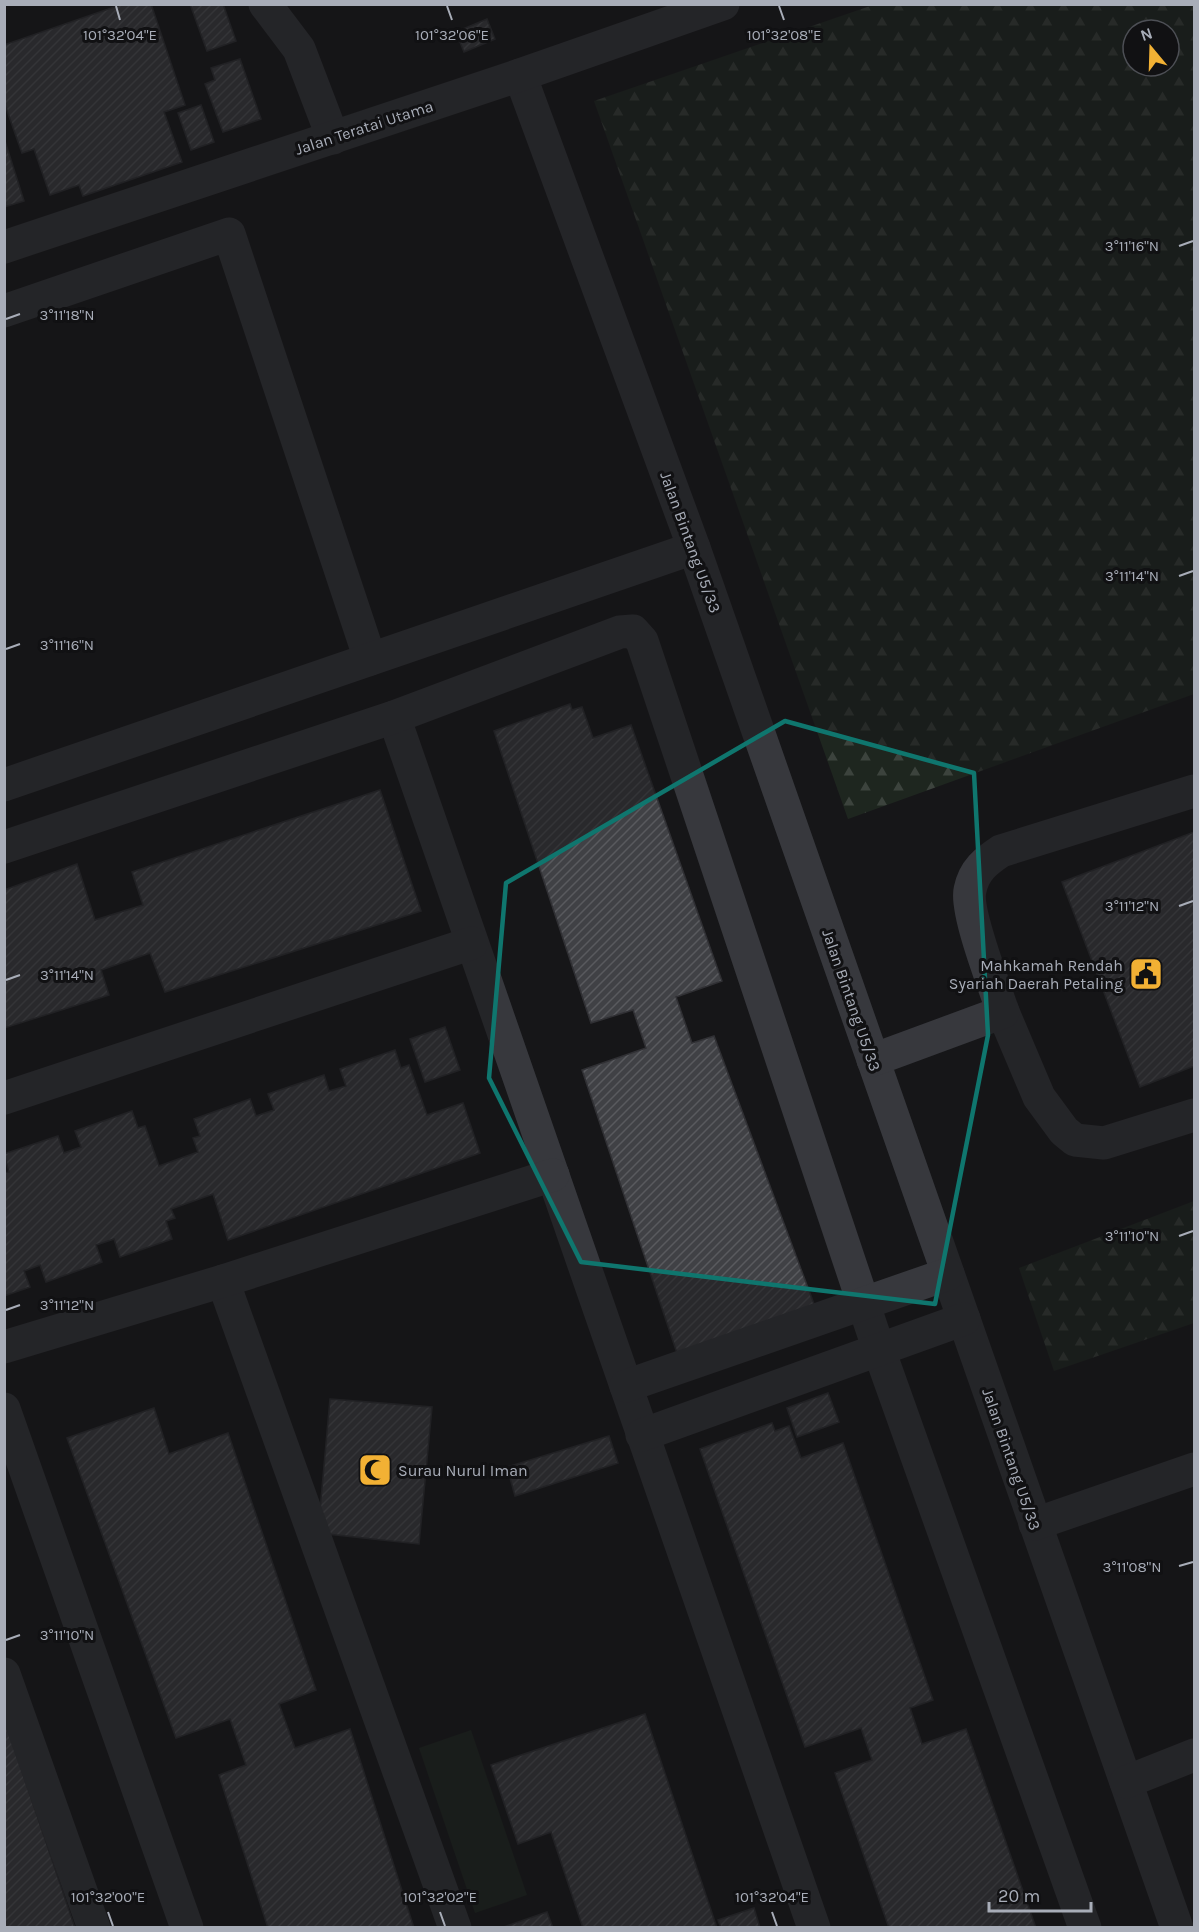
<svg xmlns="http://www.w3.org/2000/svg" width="1199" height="1932" font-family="Karla,sans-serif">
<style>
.forest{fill:url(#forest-firs);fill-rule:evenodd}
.pitch{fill:#1e261f}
.building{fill:url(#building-hatch);stroke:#303034;stroke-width:1.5}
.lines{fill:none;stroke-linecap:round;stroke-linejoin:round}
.minor{stroke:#37383d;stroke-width:33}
.marked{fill:none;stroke:#0f766e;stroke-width:4.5;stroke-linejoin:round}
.ticks{fill:none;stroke:#a8adb8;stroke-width:2}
.labels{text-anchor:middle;stroke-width:6;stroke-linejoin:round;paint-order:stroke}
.street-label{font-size:16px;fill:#a8adb8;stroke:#111113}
.poi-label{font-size:16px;fill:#a8adb8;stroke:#111113;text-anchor:end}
.ticks-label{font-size:15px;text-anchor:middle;fill:#a8adb8;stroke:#111113;stroke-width:6;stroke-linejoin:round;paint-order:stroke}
</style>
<defs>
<pattern id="forest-firs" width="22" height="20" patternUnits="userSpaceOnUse" patternTransform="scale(1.5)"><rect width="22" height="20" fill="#1e261f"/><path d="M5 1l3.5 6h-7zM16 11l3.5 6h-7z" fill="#3c433d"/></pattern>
<pattern id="building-hatch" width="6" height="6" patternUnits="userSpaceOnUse" patternTransform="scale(1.5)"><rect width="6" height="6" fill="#404145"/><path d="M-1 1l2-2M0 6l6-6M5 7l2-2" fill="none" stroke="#595a5e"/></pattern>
</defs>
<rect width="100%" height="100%" fill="#161618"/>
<g class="forest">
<path d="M873,5H1194V694L848,819L594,101ZM1133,30H1169V66H1133Z"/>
<path d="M1194,1201V1323L1054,1371L1019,1268Z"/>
</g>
<path class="pitch" d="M471,1730L527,1895L475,1913L419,1748Z"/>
<g class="building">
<path d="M123,4H151L185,105L164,112L182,162L83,196L79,185L50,195L34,149L22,153L4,102V45Z"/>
<path d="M190,4H223L236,41L207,51Z"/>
<path d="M487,19L495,39L464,52L456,32Z"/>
<path d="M240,59L261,119L223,132L205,84L215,80L211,68Z"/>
<path d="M201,105L214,142L191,150L178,113Z"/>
<path d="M4,138L24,201L4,207Z"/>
<path d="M570,704L572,710L582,707L593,738L631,725L722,981L676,997L692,1043L714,1036L817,1312L680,1362L582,1070L646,1048L633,1010L591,1023L494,731Z"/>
<path d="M380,790L421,911L165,992L150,953L101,970L109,995L4,1028V890L77,864L95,920L143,905L132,872Z"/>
<path d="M1194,832V1066L1140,1087L1062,882Z"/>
<path d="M445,1027L460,1070L425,1082L410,1039Z"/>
<path d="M395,1050L401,1068L409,1065L427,1115L463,1103L480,1153L228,1240L213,1194L171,1209L175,1218L166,1221L172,1239L120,1257L114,1239L96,1245L102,1262L46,1282L40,1265L24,1271L30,1287L4,1296V1173L9,1172L4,1154L58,1136L64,1153L81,1147L75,1131L132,1111L138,1128L145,1126L159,1166L198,1152L193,1138L200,1136L194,1119L250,1099L256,1116L274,1110L268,1094L324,1075L329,1091L346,1086L340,1069Z"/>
<path d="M828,1393L839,1422L797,1437L787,1408Z"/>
<path d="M330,1399L432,1407L419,1544L318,1533Z"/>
<path d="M154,1408L169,1454L228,1433L316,1690L279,1704L295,1748L350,1729L414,1928H268L219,1775L246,1765L230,1719L176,1738L67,1438Z"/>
<path d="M772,1423L775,1431L789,1426L801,1458L843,1443L933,1700L910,1708L922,1744L966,1729L1036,1928H889L835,1773L872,1760L861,1728L805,1747L700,1449Z"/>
<path d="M609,1436L618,1463L515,1496L507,1467Z"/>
<path d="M645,1714L717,1928H583L551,1832L518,1844L491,1765Z"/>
<path d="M4,1718L75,1928H4Z"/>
<path d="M754,1908L760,1928H721L718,1920Z"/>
<path d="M547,1912L553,1928H501Z"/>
</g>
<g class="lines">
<g class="minor">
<path d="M265,4L299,49L333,138"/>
<path d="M520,75L694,548L1177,1928"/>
<path d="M4,247L520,75L723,4"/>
<path d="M4,311L229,234L370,659"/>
<path d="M394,717L814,1928"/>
<path d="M4,785L694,548"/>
<path d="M4,847L394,717L620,632L633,631L642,641L879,1350L1085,1928"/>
<path d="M1003,1012L1039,1097L1064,1131L1075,1140L1104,1143L1194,1115"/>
<path d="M873,1060L1003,1012C995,988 965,911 970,890C974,870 986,861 1001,851L1194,791"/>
<path d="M4,1098L472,943"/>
<path d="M223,1281L455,1928"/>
<path d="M4,1347L223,1281L553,1175"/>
<path d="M626,1386L948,1274"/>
<path d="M4,1409L187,1928"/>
<path d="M642,1435L964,1319"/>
<path d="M1035,1524L1194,1469"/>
<path d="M4,1674L94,1928"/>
<path d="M1126,1782L1194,1755"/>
</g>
</g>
<path d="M0 0H1199V1932H0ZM785,721L974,773L988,1035L935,1304L581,1262L489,1078L506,883Z" fill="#161618" fill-opacity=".55" fill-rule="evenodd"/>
<path class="marked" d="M785,721L974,773L988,1035L935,1304L581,1262L489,1078L506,883Z"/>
<path class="ticks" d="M116,6L120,20M447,6L452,20M779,6L784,20M1179,246L1193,241M6,319L20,314M1179,576L1193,571M6,649L20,644M1179,906L1193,901M6,980L20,975M1179,1236L1193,1231M6,1310L20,1305M1179,1566L1193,1562M6,1640L20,1635M108,1912L113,1926M440,1912L445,1926M772,1912L777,1926"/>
<defs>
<g id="civic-square" transform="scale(1.725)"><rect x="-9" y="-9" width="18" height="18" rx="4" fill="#f2b134" stroke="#111113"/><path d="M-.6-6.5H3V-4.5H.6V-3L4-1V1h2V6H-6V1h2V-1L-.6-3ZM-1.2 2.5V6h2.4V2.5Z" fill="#111"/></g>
<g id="mosque-square" transform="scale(1.725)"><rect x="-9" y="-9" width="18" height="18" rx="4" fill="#f2b134" stroke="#111113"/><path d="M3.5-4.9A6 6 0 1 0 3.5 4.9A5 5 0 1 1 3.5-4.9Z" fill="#111"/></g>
</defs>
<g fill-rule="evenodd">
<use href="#civic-square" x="1146" y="974"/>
<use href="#mosque-square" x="375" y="1470"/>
</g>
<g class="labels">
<g class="street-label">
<text transform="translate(364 127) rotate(-18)" y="6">Jalan Teratai Utama</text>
<text transform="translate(691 542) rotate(70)" y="6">Jalan Bintang U5/33</text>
<text transform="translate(852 1000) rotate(71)" y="6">Jalan Bintang U5/33</text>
<text transform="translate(1012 1459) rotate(71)" y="6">Jalan Bintang U5/33</text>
</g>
<g class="poi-label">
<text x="1123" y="971">Mahkamah Rendah<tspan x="1123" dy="18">Syariah Daerah Petaling</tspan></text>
<text x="398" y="1476" text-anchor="start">Surau Nurul Iman</text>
</g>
</g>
<g class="ticks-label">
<text x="120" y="40">101°32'04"E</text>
<text x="452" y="40">101°32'06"E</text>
<text x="784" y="40">101°32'08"E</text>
<text x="1132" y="251">3°11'16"N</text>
<text x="67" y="320">3°11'18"N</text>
<text x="1132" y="581">3°11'14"N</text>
<text x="67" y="650">3°11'16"N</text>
<text x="1132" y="911">3°11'12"N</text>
<text x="67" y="980">3°11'14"N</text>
<text x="1132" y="1241">3°11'10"N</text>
<text x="67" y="1310">3°11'12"N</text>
<text x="1132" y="1572">3°11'08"N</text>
<text x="67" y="1640">3°11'10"N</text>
<text x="108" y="1902">101°32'00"E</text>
<text x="440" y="1902">101°32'02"E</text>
<text x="772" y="1902">101°32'04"E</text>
</g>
<rect width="1199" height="1932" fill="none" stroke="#a8adb8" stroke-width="12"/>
<g transform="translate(1151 48) rotate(341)"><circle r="28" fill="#111113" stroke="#4d4f55" stroke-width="1.5"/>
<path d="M0-4.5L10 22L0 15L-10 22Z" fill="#f2b134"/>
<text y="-9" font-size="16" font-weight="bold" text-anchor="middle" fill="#a8adb8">N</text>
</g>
<path d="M989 1902v9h102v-9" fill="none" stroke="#a8adb8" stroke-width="3"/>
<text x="998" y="1902" font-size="18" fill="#a8adb8" stroke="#111113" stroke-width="4.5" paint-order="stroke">20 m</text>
</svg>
